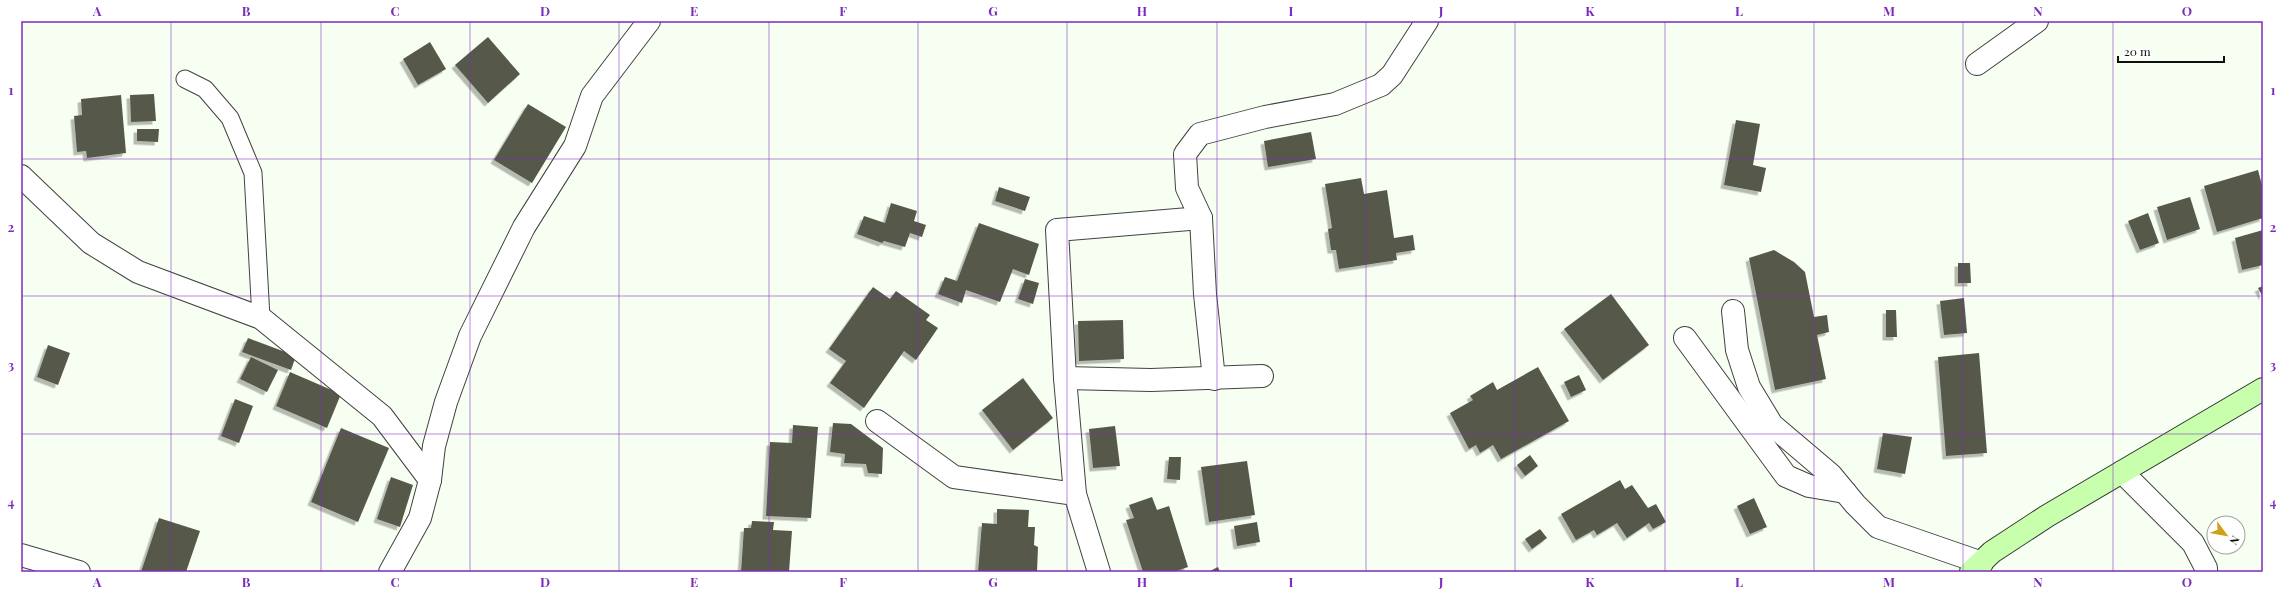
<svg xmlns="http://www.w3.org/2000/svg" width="2284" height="593" font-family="'Playfair Display',serif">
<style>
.building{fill:#57594a;filter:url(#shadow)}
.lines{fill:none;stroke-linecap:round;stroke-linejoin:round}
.lane-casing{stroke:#424242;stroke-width:19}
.street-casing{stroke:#424242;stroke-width:24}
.secondary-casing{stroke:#313131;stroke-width:24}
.lane{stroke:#fff;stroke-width:17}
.street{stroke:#fff;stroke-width:22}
.secondary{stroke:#c7ffad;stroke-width:22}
.grid{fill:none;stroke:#7b2cbf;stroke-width:1;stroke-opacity:0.55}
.neatline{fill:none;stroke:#7b2cbf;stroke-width:1.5}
.grid-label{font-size:13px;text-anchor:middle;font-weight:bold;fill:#7b2cbf}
</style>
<defs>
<filter id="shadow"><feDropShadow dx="-3.5" dy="3.5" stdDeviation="0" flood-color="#0004"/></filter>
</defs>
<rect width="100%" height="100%" fill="#f7fff2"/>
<g class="building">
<path d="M488,37L520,74L488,103L455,65Z"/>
<path d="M430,42L446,69L418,85L403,59Z"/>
<path d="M154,94L156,121L131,122L130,95Z"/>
<path d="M121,95L126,153L87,158L86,151L77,152L74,116L82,115L81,99Z"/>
<path d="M528,104L566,127L532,183L494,160Z"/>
<path d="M1736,120L1760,124L1753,165L1766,168L1761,192L1724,185Z"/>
<path d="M137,129H159L158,142L137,141Z"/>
<path d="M1311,132L1316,159L1268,167L1264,141Z"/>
<path d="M2258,170L2263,189V218L2217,232L2204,186Z"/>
<path d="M1361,178L1364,194L1387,190L1394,238L1413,235L1415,250L1396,253L1397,260L1339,269L1336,250H1331L1328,229L1332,228L1325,184Z"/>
<path d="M999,187L1030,197L1025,211L995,201Z"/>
<path d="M2190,197L2200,229L2167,240L2157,207Z"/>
<path d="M891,203L917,211L914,221L926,225L922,237L910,233L905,247L884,241L882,243L857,234L864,216L885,223Z"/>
<path d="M2148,213L2159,243L2140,250L2128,221Z"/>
<path d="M979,223L1039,244L1029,275L1013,269L1000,302L966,290L962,303L938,294L945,277L957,281Z"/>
<path d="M2263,230V265L2242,270L2235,238Z"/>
<path d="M1774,250L1794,262L1805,272L1814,317L1827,315L1829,332L1817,335L1826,379L1775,390L1749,258Z"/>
<path d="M1958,263H1970L1971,283H1958Z"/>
<path d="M1025,279L1039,283L1033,304L1018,299Z"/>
<path d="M2263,286V297L2258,288Z"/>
<path d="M873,287L890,299L896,291L930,315L926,320L938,328L916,360L904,351L864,408L830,383L846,361L829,349Z"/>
<path d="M1611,294L1649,345L1603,380L1564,329Z"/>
<path d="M1964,298L1967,333L1944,335L1940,301Z"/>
<path d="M1886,310H1896L1897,337H1886Z"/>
<path d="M1123,320L1124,359L1079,361L1078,321Z"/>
<path d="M248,338L296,356L291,370L242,352Z"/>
<path d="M48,345L70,353L58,385L37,377Z"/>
<path d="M1979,353L1987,453L1946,456L1938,357Z"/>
<path d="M251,357L278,370L267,392L240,379Z"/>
<path d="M1538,367L1569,421L1501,459L1493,445L1480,453L1476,445L1469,449L1450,413L1473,400L1470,396L1493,382L1497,390Z"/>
<path d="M290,372L341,394L327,428L276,406Z"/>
<path d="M1579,375L1586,390L1571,397L1564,382Z"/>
<path d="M1023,378L1053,418L1013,450L982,410Z"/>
<path d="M235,399L253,406L239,443L221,436Z"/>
<path d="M833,423L851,424L883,448L882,474L868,473L866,464L844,463L845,454L830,452Z"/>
<path d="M793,425L818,427L811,518L766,516L770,442L792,443Z"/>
<path d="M1115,426L1120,466L1093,468L1089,429Z"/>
<path d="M341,428L389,448L358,522L311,502Z"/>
<path d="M1883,433L1912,437L1905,474L1877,469Z"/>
<path d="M1530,455L1538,466L1525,476L1517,465Z"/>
<path d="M1169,457H1181L1180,480L1167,479Z"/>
<path d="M1247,461L1255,515L1209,522L1201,467Z"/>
<path d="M391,477L413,485L400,527L377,519Z"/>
<path d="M1620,480L1625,489L1632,485L1648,508L1656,504L1666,522L1653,529L1649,523L1627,538L1617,523L1597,535L1594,530L1576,540L1561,514Z"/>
<path d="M1152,497L1157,510L1169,506L1188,567L1174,572H1143L1126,520L1134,518L1129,505Z"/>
<path d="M1754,498L1767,527L1750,534L1737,506Z"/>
<path d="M997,509L1029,510L1028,527H1035L1034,545L1038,547L1037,572H978L982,523L997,524Z"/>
<path d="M159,518L200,531L186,572H141Z"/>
<path d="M752,521L774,522L773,530L792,531L789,572H741L744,528H751Z"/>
<path d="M1257,522L1260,542L1237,546L1234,526Z"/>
<path d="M1540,529L1547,538L1532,549L1525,539Z"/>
<path d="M1218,567L1220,572H1208Z"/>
</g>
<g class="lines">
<g class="lane-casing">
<path id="lane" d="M185,79L205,89L230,118L253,173L261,318"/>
</g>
<g class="street-casing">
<g id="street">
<path d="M1977,64L2037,21"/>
<path d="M21,176L91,243L138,272L261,318L382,416L430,480"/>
<path d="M1201,218L1205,294L1214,379"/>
<path d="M1733,311L1737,350L1749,387L1772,425L1831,475L1855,504L1878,527L1982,563"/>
<path d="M1685,338L1786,476L1809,486L1845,492"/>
<path d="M1065,378L1151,380L1262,376"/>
<path d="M877,421L954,477L1075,494"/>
<path d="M2122,472L2193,543L2206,568V572"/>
<path d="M21,555L79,572"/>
<path d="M390,572L420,518L430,480L434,446L446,402L470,336L524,227L575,146L592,96L649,21"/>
<path d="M1099,572L1075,494L1065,378L1057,230L1201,218L1187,188L1185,154L1200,134L1265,117L1335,104L1381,85L1392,75L1427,21"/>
</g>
</g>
<g class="secondary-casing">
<path id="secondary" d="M1971,572L1992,552L2047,516L2263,389"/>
</g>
<use href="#lane" class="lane"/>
<use href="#street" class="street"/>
<use href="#secondary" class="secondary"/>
</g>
<path class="grid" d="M171,21V572M321,21V572M470,21V572M619,21V572M769,21V572M918,21V572M1067,21V572M1217,21V572M1366,21V572M1515,21V572M1665,21V572M1814,21V572M1963,21V572M2113,21V572M21,159H2263M21,296H2263M21,434H2263"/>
<rect width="2284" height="593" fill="none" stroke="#ffffff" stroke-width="44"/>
<g transform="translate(2226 535) rotate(122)"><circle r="19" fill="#ffffff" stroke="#9f9f9f"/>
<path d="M0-3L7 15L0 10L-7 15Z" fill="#cfa018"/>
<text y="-6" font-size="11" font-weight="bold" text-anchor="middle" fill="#0f0f0f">N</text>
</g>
<path d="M2118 56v6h106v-6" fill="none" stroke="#0f0f0f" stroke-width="2"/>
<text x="2124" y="56" font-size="12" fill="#0f0f0f" stroke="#ffffff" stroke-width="3" paint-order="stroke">20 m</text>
<rect x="22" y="22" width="2240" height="549" class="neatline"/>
<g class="grid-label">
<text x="97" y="16">A</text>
<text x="246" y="16">B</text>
<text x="395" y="16">C</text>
<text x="545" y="16">D</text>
<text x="694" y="16">E</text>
<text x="843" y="16">F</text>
<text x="993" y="16">G</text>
<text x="1142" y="16">H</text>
<text x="1291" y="16">I</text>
<text x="1441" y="16">J</text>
<text x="1590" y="16">K</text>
<text x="1739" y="16">L</text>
<text x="1889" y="16">M</text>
<text x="2038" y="16">N</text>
<text x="2187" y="16">O</text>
<text x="11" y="95">1</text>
<text x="2273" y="95">1</text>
<text x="11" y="232">2</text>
<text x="2273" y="232">2</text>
<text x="11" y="370">3</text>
<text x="2273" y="370">3</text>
<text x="11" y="507">4</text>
<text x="2273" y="507">4</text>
<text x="97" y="587">A</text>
<text x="246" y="587">B</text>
<text x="395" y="587">C</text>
<text x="545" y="587">D</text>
<text x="694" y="587">E</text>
<text x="843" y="587">F</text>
<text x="993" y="587">G</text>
<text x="1142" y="587">H</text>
<text x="1291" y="587">I</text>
<text x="1441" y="587">J</text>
<text x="1590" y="587">K</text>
<text x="1739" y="587">L</text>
<text x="1889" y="587">M</text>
<text x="2038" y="587">N</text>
<text x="2187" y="587">O</text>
</g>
</svg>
